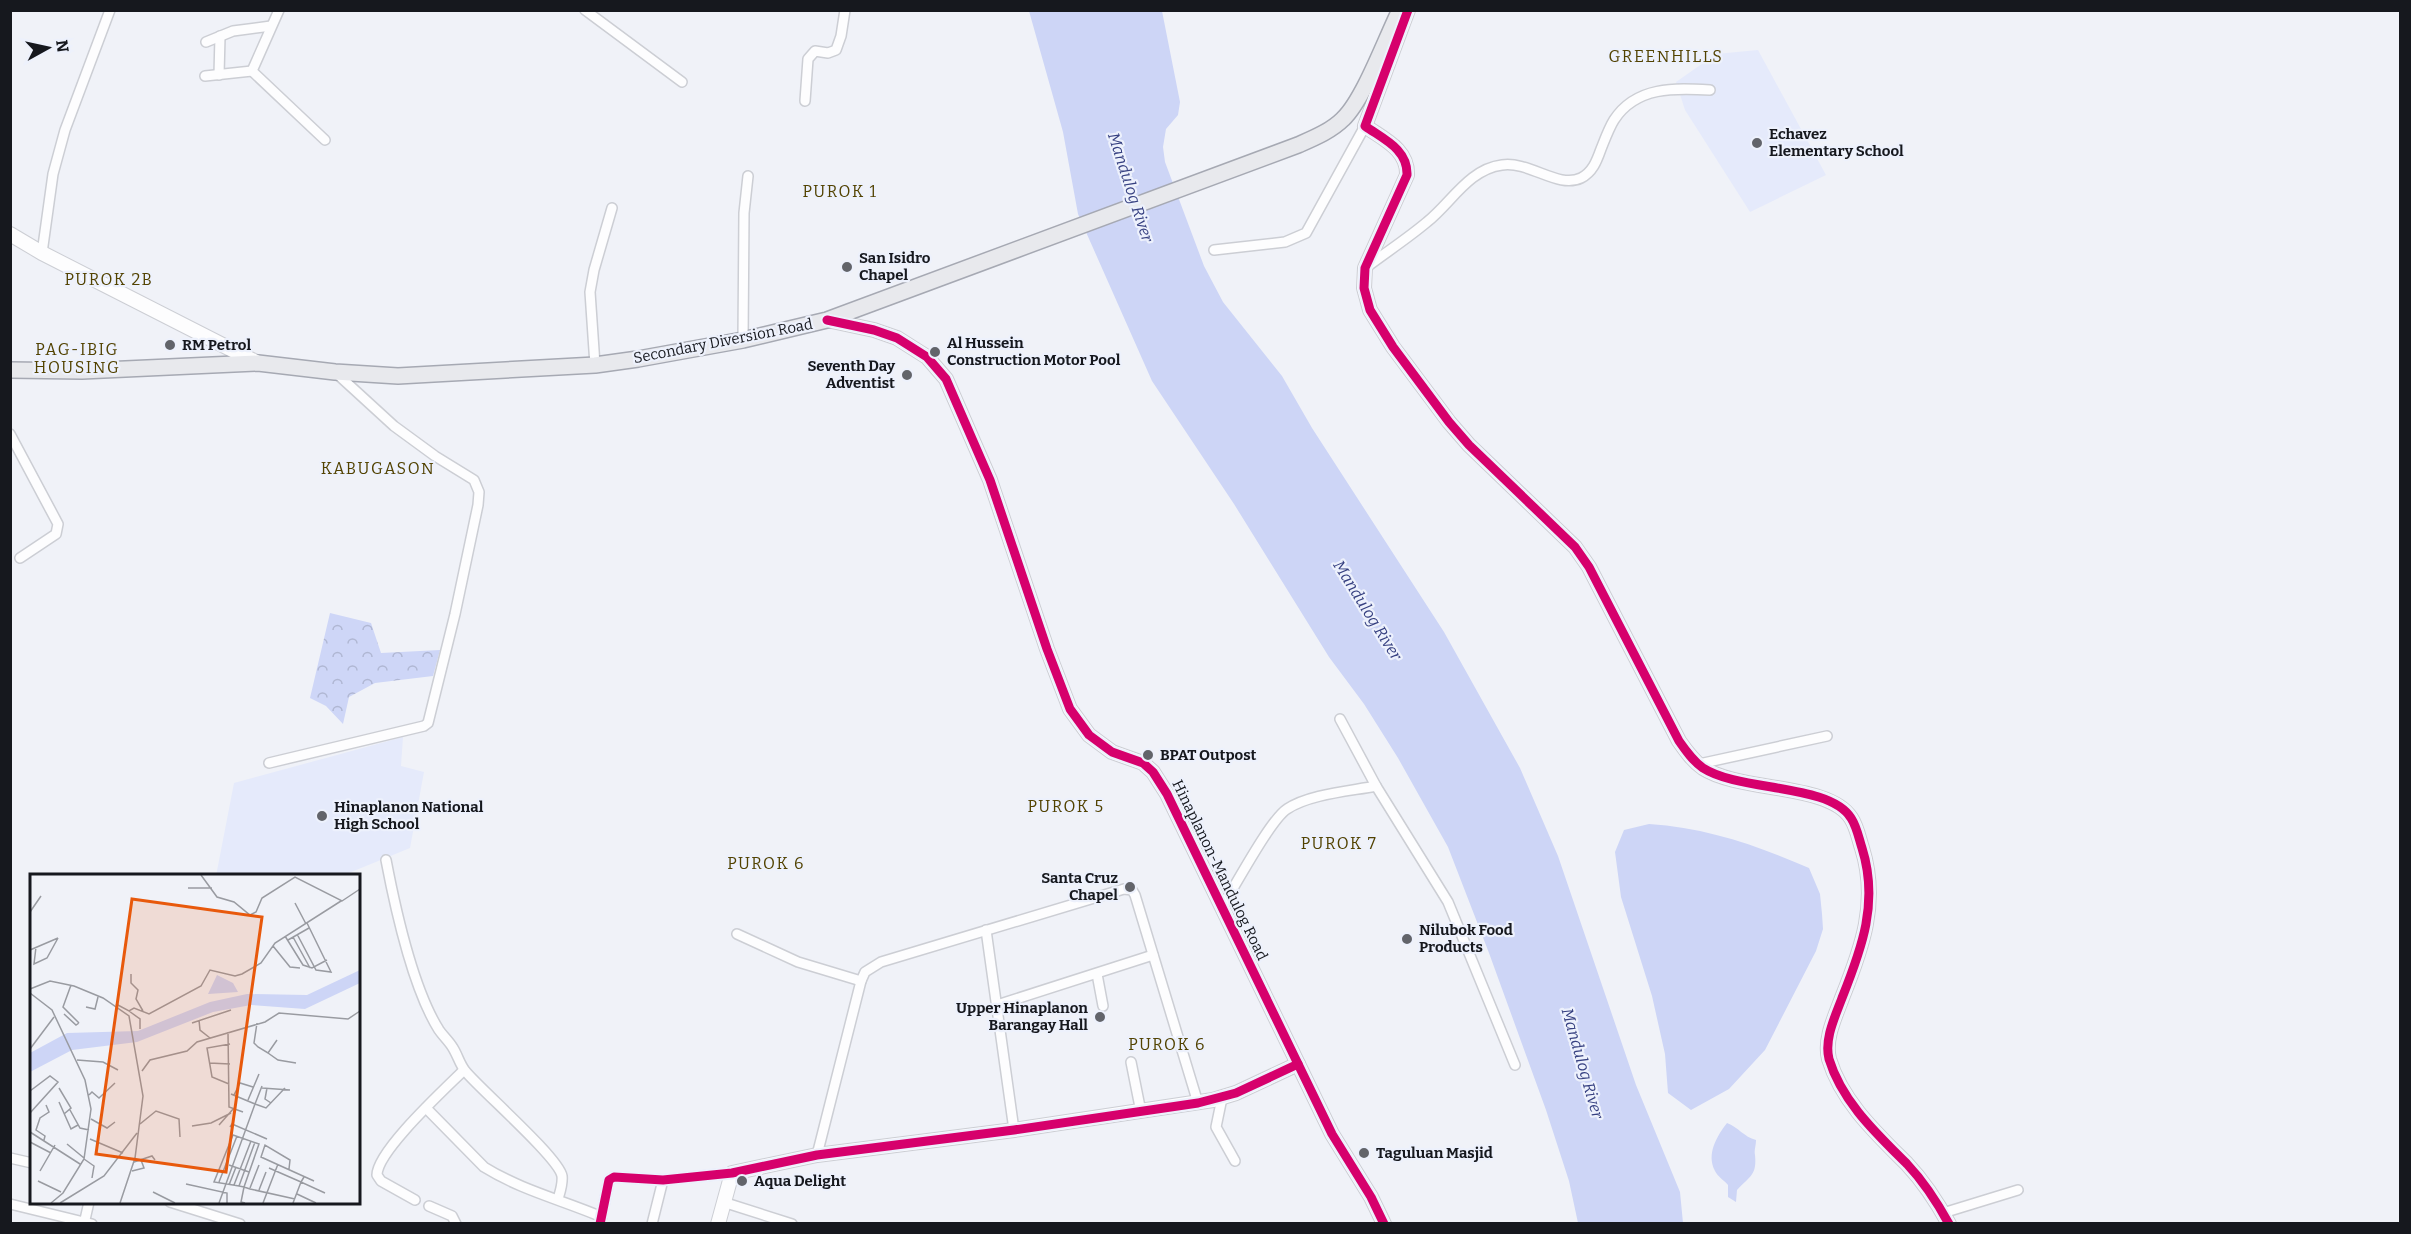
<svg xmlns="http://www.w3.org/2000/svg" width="2411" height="1234" font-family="Bitter,serif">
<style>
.built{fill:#e5eafb}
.forest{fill:url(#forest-crowns)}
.water{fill:#cdd5f6}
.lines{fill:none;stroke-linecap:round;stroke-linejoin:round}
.street-casing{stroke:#ccced4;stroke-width:12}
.secondary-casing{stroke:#ccced4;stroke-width:16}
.primary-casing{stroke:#a6a9b3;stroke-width:18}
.street{stroke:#fdfdfe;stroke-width:9}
.secondary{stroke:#fdfdfe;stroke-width:14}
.primary{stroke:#e8e9ed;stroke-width:15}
.cycleway-casing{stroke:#edf1fc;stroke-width:13}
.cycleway{stroke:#d6006c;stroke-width:9}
.poi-dot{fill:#62646a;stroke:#edf1fc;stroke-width:2}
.labels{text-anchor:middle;stroke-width:4.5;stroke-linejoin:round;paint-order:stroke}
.poi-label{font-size:15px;font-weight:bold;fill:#16181e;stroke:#edf1fc;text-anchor:start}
.street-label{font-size:15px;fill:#16181e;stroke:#edf1fc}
.neighbourhood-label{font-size:16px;letter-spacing:1.5px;fill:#524200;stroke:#edf1fc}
.water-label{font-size:16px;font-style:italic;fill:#364081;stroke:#edf1fc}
.inset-road{fill:none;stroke:#999ba1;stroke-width:1.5}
.view{fill:#e8590c;fill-opacity:0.15;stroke:#e8590c;stroke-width:3}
.inset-edge{fill:none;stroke:#16181e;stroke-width:3}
</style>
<defs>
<pattern id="forest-crowns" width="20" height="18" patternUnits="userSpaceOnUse" patternTransform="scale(1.5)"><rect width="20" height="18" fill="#ced6f7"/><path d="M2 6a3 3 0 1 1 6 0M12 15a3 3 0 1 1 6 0" fill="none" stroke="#b0b7d3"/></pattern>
</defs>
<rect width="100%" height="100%" fill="#f0f2f8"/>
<g class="built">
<path d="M1758,50L1826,175L1750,212L1685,110L1676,82L1716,54Z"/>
<path d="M403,737L401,766L424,772L410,848L344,875L216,876L234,783Z"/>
</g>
<path class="forest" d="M330,613L371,623L381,653L440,650L433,676L375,683L349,697L343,724L326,706L310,698Z"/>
<g class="water">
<path d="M1029,11H1162L1180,102L1178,115L1166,129L1163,147L1165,162L1204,266L1223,302L1282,376L1312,428L1444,632L1520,768L1558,856L1636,1085L1680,1192L1683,1223H1578L1569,1181L1546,1110L1489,953L1448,847L1398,758L1364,704L1329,657L1234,504L1152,381L1078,214L1063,132Z"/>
<path d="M1649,824C1707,828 1756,845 1809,868L1820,894L1822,914L1823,929L1816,951L1765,1050L1729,1089L1691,1110L1668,1093L1665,1054L1652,996L1621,897L1615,852L1624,830Z"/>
<path d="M1727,1123C1738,1127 1744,1137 1756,1140C1756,1146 1754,1150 1755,1155C1757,1175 1750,1176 1737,1190L1736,1202L1728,1197V1185C1725,1181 1717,1176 1715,1171C1706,1154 1717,1136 1727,1123Z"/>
</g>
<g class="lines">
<g class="street-casing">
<g id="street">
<path d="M279,10L252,71L325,140"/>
<path d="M585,10L682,82"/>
<path d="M206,42L233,31L271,26"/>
<path d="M219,75L220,36"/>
<path d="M205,76L252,71"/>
<path d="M805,101L808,59L815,51L828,53L836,50L841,36L845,10"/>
<path d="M1214,250L1285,242L1306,233L1365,126"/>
<path d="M42,253L53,174L65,130L110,10"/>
<path d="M1368,266C1388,251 1408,238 1427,222C1451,203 1469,169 1502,165C1530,161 1558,189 1581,178C1593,172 1597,160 1601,149C1605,139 1609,128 1614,120C1636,86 1675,88 1710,90"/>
<path d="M743,340L744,213L748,176"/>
<path d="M595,365L590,292L594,270L612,208"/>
<path d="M10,434L58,524L56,534L20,558"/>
<path d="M1340,719L1376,786L1448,902L1515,1065"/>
<path d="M269,763L424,726L428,723L455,614L478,505L479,492L474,480L435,456L394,426L335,372"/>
<path d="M1699,764L1827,736"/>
<path d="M386,860C395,907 413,989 439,1030C443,1036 449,1041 453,1048C458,1056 460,1065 466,1072C482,1091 559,1158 562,1176C563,1184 560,1192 558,1199"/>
<path d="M1221,908C1235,887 1270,820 1287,809C1309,794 1351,791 1376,786"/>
<path d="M986,930L1014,1130"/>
<path d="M737,934L798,962L861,981"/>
<path d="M1097,974L1103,1006"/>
<path d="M997,1005L1153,955"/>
<path d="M1131,1062L1141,1112"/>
<path d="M1222,1098L1216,1127L1235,1161"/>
<path d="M426,1108L484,1167C521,1190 562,1200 602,1217"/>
<path d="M817,1155L861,981L865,972L881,962L1124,889L1132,890L1135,895L1198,1103"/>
<path d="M10,1158L32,1163"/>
<path d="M415,1200L381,1181L377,1175C377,1151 445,1089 464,1070"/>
<path d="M170,1202L240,1224"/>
<path d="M723,1202L792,1224"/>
<path d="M10,1204L92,1224"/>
<path d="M429,1206L452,1216L456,1224"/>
<path d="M1943,1213L2018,1190"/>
<path d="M84,1224L89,1202"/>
<path d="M600,1224L609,1180L614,1177L663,1180L732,1173"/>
<path d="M652,1224L663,1180"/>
</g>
</g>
<g class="secondary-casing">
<g id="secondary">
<path d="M1408,10L1365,126C1383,139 1408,149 1407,175L1365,268L1364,288L1370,310L1393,347L1449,422L1469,445L1575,547L1589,567L1679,741C1686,751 1693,761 1703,768C1740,792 1829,783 1851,818C1857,827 1859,839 1862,848C1879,902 1862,948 1842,998C1835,1017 1824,1039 1829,1059C1842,1102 1877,1134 1907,1164C1924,1182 1937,1202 1949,1224"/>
<path d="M10,234L42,253L258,363"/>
<path d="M827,320L874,330L897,338L927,357L946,379L990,480L1047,649L1070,709L1089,735L1112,752L1143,763L1153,772L1167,794L1332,1134L1371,1197L1384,1224"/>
<path d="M718,1224L732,1173L817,1155L1014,1130L1213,1100L1236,1093L1298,1064"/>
</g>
</g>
<g class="primary-casing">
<path id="primary" d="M10,370L82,371L258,363L335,372L398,376L595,365L638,359L743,340L827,320L1298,145C1314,138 1331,131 1343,119C1364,99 1386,38 1400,10"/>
</g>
<use href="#street" class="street"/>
<use href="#secondary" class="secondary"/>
<use href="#primary" class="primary"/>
<g class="cycleway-casing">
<g id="cycleway">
<path d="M1408,10L1365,126C1383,139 1408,149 1407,175L1365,268L1364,288L1370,310L1393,347L1449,422L1469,445L1575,547L1589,567L1679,741C1686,751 1693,761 1703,768C1740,792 1829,783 1851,818C1857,827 1859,839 1862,848C1879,902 1862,948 1842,998C1835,1017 1824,1039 1829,1059C1842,1102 1877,1134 1907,1164C1924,1182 1937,1202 1949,1224"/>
<path d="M827,320L874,330L897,338L927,357L946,379L990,480L1047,649L1070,709L1089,735L1112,752L1143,763L1153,772L1167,794L1332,1134L1371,1197L1384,1224"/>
<path d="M600,1224L609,1180L614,1177L663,1180L732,1173L817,1155L1014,1130L1198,1103L1236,1093L1298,1064"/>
</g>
</g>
<use href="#cycleway" class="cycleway"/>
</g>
<g class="poi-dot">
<circle cx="1757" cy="143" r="6"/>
<circle cx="847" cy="267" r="6"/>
<circle cx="170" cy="345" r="6"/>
<circle cx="935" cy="352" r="6"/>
<circle cx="907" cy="375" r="6"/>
<circle cx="1148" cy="755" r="6"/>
<circle cx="322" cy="816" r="6"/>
<circle cx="1130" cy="887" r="6"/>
<circle cx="1407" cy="939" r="6"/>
<circle cx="1100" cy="1017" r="6"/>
<circle cx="1364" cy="1153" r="6"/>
<circle cx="742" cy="1181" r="6"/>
</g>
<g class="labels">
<g class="poi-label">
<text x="1769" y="139">Echavez<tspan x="1769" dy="17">Elementary School</tspan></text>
<text x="859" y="263">San Isidro<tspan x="859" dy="17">Chapel</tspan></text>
<text x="947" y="348">Al Hussein<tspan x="947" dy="17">Construction Motor Pool</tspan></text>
<text x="182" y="350">RM Petrol</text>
<text x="895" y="371" text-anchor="end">Seventh Day<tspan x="895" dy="17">Adventist</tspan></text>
<text x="1160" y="760">BPAT Outpost</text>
<text x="334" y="812">Hinaplanon National<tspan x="334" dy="17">High School</tspan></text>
<text x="1118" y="883" text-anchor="end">Santa Cruz<tspan x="1118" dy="17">Chapel</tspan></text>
<text x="1419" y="935">Nilubok Food<tspan x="1419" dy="17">Products</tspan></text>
<text x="1088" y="1013" text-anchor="end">Upper Hinaplanon<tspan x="1088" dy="17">Barangay Hall</tspan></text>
<text x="1376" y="1158">Taguluan Masjid</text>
<text x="754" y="1186">Aqua Delight</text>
</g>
<g class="street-label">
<text transform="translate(723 341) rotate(-11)" y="5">Secondary Diversion Road</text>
<text transform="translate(1220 870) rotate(64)" y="5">Hinaplanon-Mandulog Road</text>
</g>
<g class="neighbourhood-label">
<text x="1666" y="62">GREENHILLS</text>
<text x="840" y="197">PUROK 1</text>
<text x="109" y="285">PUROK 2B</text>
<text x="77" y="355">PAG-IBIG<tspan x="77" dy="18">HOUSING</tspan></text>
<text x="378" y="474">KABUGASON</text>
<text x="1066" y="812">PUROK 5</text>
<text x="1339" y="849">PUROK 7</text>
<text x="766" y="869">PUROK 6</text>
<text x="1167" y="1050">PUROK 6</text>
</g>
<g class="water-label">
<text transform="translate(1131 187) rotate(72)" y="6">Mandulog River</text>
<text transform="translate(1368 610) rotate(58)" y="6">Mandulog River</text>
<text transform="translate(1583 1063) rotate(74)" y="6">Mandulog River</text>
</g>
</g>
<g transform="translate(30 874)">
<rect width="330" height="330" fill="#f0f2f8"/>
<path d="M330,96V109L275,135L221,131L183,138L107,168L42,176L0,198V179L37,159L108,157L180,128L217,120L277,121ZM187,101L203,109L208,118L178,120Z" fill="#cdd5f6"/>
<path class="inset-road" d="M171,1L187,23L204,28L220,41L226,38L232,24L265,3L312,27L330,15M158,14H182M265,29L276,50M0,38L11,22M267,60L286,96L301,98L277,49M255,62L273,91L282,94L297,86M263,63L280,94M258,66L279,54M243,72L260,93L270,94M6,73L4,90L17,84L28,64M0,76L28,64M101,100V109L108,116L106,125L113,137M41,111L33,133L49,149M0,115L20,107L44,112L73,124L99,142L113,222L105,284L90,329M0,119L22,136L55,206L61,235L54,285L33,319L21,329M86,130L99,137L104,134L119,140L171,112L180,96L205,102L212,100L231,89L245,69L311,27M56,133L65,135L68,123M99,137L110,145V155M34,140L46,151L49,149M169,146L170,156L180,164M162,149L201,136M227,149L224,169L228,173L238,179L247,166M198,158L199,233L213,238M0,175L24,143M238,179L248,186L266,189M47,186L73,188L88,196M179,189L200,190M112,197L120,186L157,177L167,168L235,148L249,139L318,145L330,137M199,210L182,203L177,174L200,170M232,212L225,230L236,234L255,214M29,214L41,234L34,240M232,214L260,216M237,214L235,225L241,229M0,217L20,202L28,208L0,239M59,221L62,218L69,224L85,209M204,221L210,209L223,213M218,226L229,200M29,228L41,255L48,251M40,236L50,254L59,256M61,245L77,254L85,248M110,250L126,237L149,245L150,263M189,251L204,234M162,252L181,249L201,239M200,253L202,250L237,265M0,258L50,290M60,265L93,279M14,266L15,262L6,256L10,244L19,238L16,231M0,268L21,279M37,270L54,284M54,285L64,292L62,304M104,288L122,282L125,286M199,291L219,298M239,294L271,308L274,303M259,295L260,286L235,271L231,283L284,307M10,297L25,271M102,297L114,294L111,286M8,307L31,318M189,308L207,262M156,310L197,319V329M199,311L206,293M204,311L221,267M209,312L225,268M220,314L229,291M229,316L236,298M123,318L145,329M267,320L286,329M30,329L74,302L107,259M189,329L225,230L201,220M215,329L211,328L214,313L229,270L203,261L184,308L203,311L209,312L214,313L220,315L265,325M233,329L248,290M263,329L271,308L295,319"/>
<path class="view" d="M102,25L232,43L196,298L66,280Z"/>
<rect width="330" height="330" class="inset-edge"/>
</g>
<rect width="2411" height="1234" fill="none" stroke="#16181e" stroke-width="24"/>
<g transform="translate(48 48) rotate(82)" stroke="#edf1fc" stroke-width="4.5" paint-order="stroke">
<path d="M0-4.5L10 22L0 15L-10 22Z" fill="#16181e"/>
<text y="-9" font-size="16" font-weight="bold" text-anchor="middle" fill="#16181e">N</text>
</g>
</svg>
